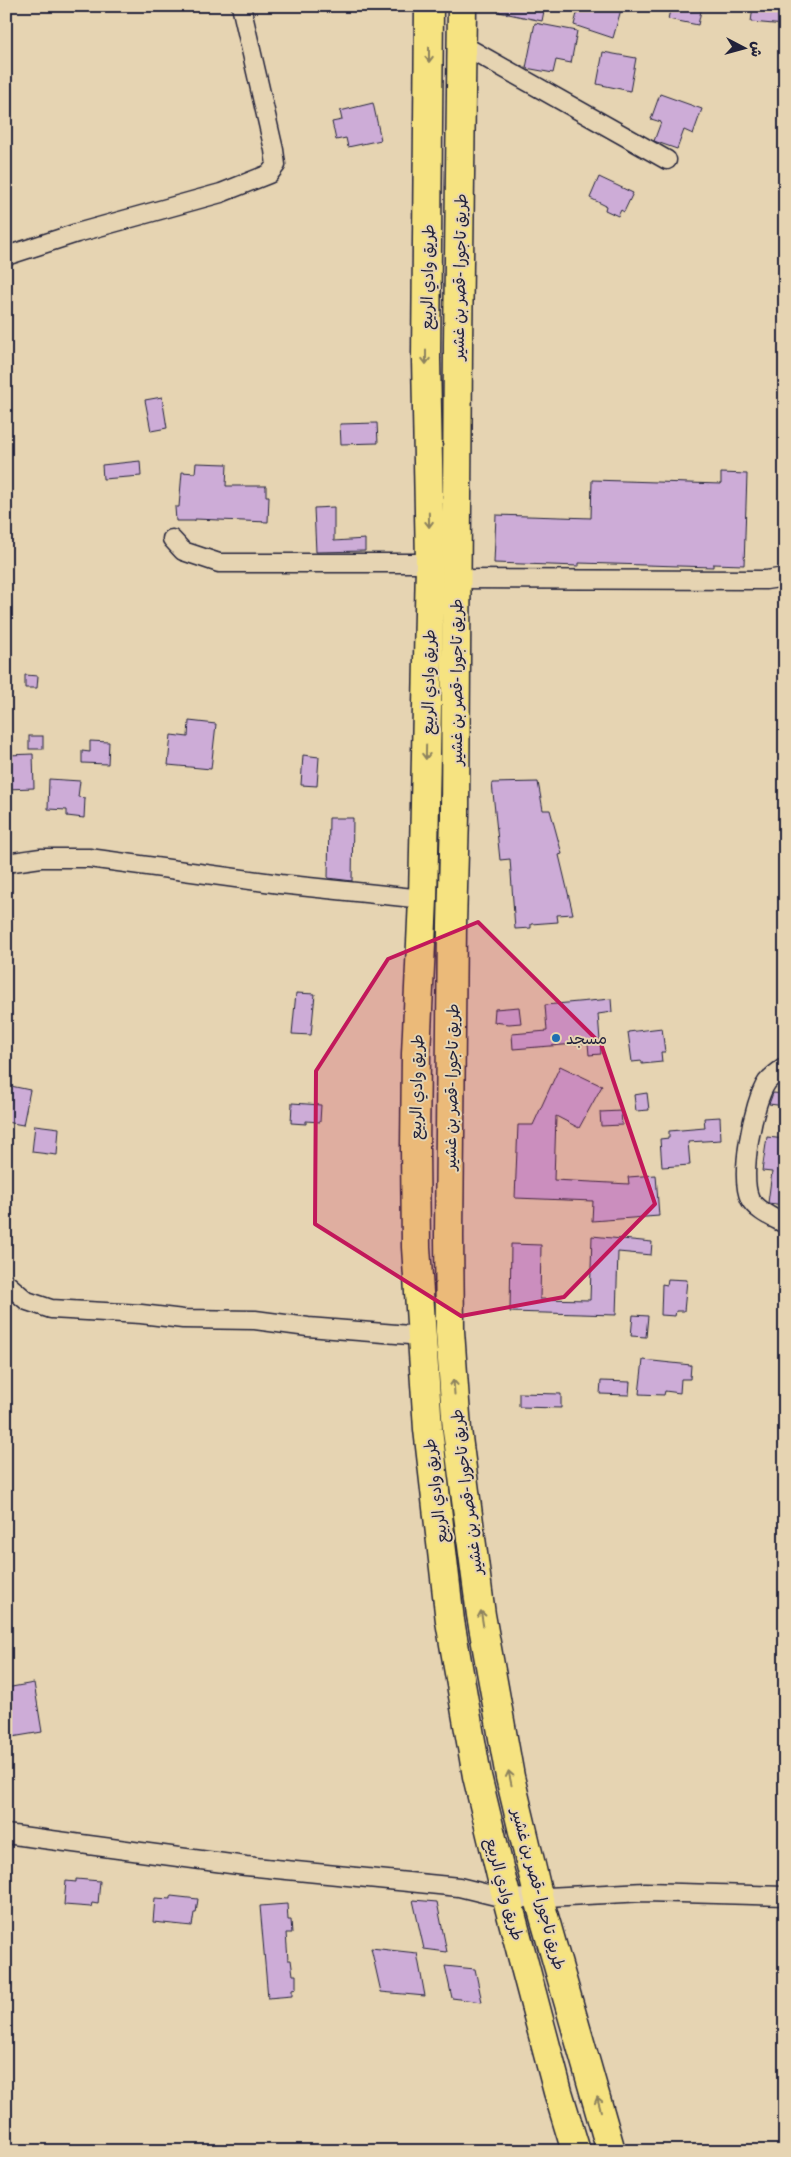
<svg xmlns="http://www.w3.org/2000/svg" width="791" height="2157" font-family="Dekko,'Playpen Sans Arabic',sans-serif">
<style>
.building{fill:#cdacd7;stroke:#22223b}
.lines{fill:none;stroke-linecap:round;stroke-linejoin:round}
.street-casing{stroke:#22223b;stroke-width:21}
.highway-casing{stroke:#22223b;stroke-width:31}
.street{stroke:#e6d4b2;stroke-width:18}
.highway{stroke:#f6e381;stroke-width:28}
.oneway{stroke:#8c825e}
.marked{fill:#c2185b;fill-opacity:0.2;stroke:#c2185b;stroke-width:4;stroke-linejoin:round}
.poi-dot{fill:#1f6fb2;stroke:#e6d4b2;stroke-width:2}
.labels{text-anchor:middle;stroke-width:4;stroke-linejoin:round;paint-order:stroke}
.street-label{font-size:16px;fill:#22223b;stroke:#e6d4b2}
.poi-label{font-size:16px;fill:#22223b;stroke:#e6d4b2;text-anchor:start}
</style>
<rect width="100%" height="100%" fill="#e6d4b2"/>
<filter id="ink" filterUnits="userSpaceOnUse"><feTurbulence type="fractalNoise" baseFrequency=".02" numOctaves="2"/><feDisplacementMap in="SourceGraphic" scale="10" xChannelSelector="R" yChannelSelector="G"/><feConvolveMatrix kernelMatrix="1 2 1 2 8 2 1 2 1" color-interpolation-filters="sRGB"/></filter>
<g filter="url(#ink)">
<g class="building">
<path d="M499,6H545L542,21L499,12Z"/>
<path d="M579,6H622L613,38L574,25Z"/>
<path d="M671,6H702L698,25L668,19Z"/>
<path d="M753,6H785V25L751,22Z"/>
<path d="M535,23L577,31L571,63L556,60L553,73L526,68Z"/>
<path d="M603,52L636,58L630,91L597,84Z"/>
<path d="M660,94L702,109L693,134L684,130L677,149L654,141L661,122L651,119Z"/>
<path d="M373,103L381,140L348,147L346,138L336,140L332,122L342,120L340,111Z"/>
<path d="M599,177L633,193L624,212L621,210L618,216L605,210L606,206L590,198Z"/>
<path d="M162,397L167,428L151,431L145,400Z"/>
<path d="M377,423L378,443L341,444L340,424Z"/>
<path d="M140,461L141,476L103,479L102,465Z"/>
<path d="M196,463L227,464L226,486H266V496H269L268,522L195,519V521H176L175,507H179L182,472L195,473Z"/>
<path d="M721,473L747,474L744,565L713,564V567L579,563V566L494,563L496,515L591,518L592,480L721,484Z"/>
<path d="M334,507V541L365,539V551L316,552L314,508Z"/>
<path d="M25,675L38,676L37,688H25Z"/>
<path d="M189,721L216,724L211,769L168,765L171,735L188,737Z"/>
<rect x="29" y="736" width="14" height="13"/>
<path d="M90,741L109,742L108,764L82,763V751L90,752Z"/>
<path d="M33,754L34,788L6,789L8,755Z"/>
<path d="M303,755L319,757L317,786L301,785Z"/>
<path d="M49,779L80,781L78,797L85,798L84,818L67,816V810L48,809Z"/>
<path d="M538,782L543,810H550L562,854L559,855L573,914L557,915L558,922L531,924V928L515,929L510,859L500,860L492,783Z"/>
<path d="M329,818H353L352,881L328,878Z"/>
<path d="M296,993L315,994L311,1035L292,1034Z"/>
<path d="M611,999L612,1012L598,1014L601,1054L589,1055L588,1043L513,1049L512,1034L547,1031L545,1005Z"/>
<path d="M519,1007L521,1023L509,1024L494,1022L495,1009Z"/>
<path d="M662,1028L665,1052H661L662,1062L642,1064V1061L632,1062L628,1032Z"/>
<path d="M560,1066L602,1086L579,1128L556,1116L554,1180L629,1184L628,1177L656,1175L659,1216L592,1221L593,1201L515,1198L518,1125H533Z"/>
<path d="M6,1085L30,1090L23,1125L6,1122Z"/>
<path d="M647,1093L649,1110L636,1111L634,1095Z"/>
<path d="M773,1093L785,1094V1106L769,1104Z"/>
<path d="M292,1103L321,1105L320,1122L306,1121V1124L291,1123Z"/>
<path d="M621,1111L622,1125L601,1126L600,1112Z"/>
<path d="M720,1117L721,1140L688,1142L690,1165L662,1167L660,1139L669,1138V1131L705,1128L704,1118Z"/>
<path d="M35,1125L59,1128L57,1155L32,1152Z"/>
<path d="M767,1137L785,1139V1205L768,1203L772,1172L762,1171Z"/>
<path d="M592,1236L652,1242L651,1255L618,1252L616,1315L510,1312L511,1244L541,1245L540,1299L590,1300Z"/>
<path d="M668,1279L687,1280L684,1311H676L675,1316L661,1315L662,1284L667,1285Z"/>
<path d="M633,1315L648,1316L646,1337L631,1336Z"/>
<path d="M643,1360L691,1365L690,1379H681L680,1393L665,1391L664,1395L639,1394Z"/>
<path d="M601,1381L630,1382L629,1395L600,1394Z"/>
<path d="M519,1393L561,1394V1408L519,1407Z"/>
<path d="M34,1683L42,1732L12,1737L6,1688Z"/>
<path d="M76,1879L100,1881L98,1904L92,1903L91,1907L64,1905L66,1881L76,1882Z"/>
<path d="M171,1896L198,1899L196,1913H194L192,1926L153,1922L155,1898L171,1899Z"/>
<path d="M413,1900L437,1902L447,1952L424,1949Z"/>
<path d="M287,1904L288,1920H291L292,1933H286L288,1960H291L293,1975H296V1989L292,1990V1996L268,1998L260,1906Z"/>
<path d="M371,1948L417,1953L425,1996L381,1992Z"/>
<path d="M445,1966L475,1969L482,2002L452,1998Z"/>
</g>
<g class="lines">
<g class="street-casing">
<g id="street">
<path d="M461,44L667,160"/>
<path d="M6,256L77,233L221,193L269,174L276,165L274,150L241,6"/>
<path d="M172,539L183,551L219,563H430"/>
<path d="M456,579L766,580L785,577"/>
<path d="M6,863L41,858H89L280,884L423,899"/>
<path d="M785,1067C779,1071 772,1076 767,1082C753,1102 739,1177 750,1199C756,1211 774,1218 785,1224"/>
<path d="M6,1283L27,1301L51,1309L141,1314L183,1319L255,1320L308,1327L422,1336"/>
<path d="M6,1834L246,1866L459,1887L508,1899L645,1892L785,1896"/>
</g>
</g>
<g class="highway-casing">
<g id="highway">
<path d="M429,6L426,359L430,563L423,899L416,1054L415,1148L416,1247L428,1429L450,1621L477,1776L502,1880L558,2092L576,2151"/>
<path d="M462,6L458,344L455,816L452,925L449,1236L450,1331L457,1430L481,1615L510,1777L539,1899L611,2151"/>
</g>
</g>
<use href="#street" class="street"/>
<use href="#highway" class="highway"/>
</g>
<defs><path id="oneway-shaft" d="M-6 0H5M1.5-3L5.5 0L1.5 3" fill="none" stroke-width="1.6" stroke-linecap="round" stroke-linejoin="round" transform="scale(1.25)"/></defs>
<g class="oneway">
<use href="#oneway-shaft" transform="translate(429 55) rotate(90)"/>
<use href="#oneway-shaft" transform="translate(426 357) rotate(90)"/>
<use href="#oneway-shaft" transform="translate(429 520) rotate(89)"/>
<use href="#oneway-shaft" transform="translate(426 752) rotate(91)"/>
<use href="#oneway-shaft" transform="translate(454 1387) rotate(-94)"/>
<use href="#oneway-shaft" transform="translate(482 1618) rotate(-99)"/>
<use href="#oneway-shaft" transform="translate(510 1778) rotate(-102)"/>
<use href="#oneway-shaft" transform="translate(599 2104) rotate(-105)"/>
</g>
</g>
<path class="marked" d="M478,922L601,1044L655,1204L564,1297L461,1316L315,1224L316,1071L388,959Z"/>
<circle class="poi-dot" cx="556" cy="1038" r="5"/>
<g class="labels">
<g class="street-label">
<text transform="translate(427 277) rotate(-89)" y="6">طريق وادي الربيع</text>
<text transform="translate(459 277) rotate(-89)" y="6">طريق تاجورا -قصر بن غشير</text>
<text transform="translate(428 682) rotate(-89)" y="6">طريق وادي الربيع</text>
<text transform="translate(456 682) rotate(-90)" y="6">طريق تاجورا -قصر بن غشير</text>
<text transform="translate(416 1087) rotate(-89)" y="6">طريق وادي الربيع</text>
<text transform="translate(451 1087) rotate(-89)" y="6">طريق تاجورا -قصر بن غشير</text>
<text transform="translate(435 1491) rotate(-97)" y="6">طريق وادي الربيع</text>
<text transform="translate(466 1492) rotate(-97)" y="6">طريق تاجورا -قصر بن غشير</text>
<text transform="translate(505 1889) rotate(75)" y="6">طريق وادي الربيع</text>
<text transform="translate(539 1889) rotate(75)" y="6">طريق تاجورا -قصر بن غشير</text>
</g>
<g class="poi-label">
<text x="566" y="1044">مسجد</text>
</g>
</g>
<rect width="791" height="2157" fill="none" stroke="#e6d4b2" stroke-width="25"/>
<rect x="12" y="12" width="766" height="2132" fill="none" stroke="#22223b" stroke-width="2" filter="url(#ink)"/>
<g transform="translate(744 48) rotate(96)" stroke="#e6d4b2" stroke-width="4" paint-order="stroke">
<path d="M0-4L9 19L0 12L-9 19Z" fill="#22223b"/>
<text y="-8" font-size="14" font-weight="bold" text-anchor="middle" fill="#22223b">ش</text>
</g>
</svg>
